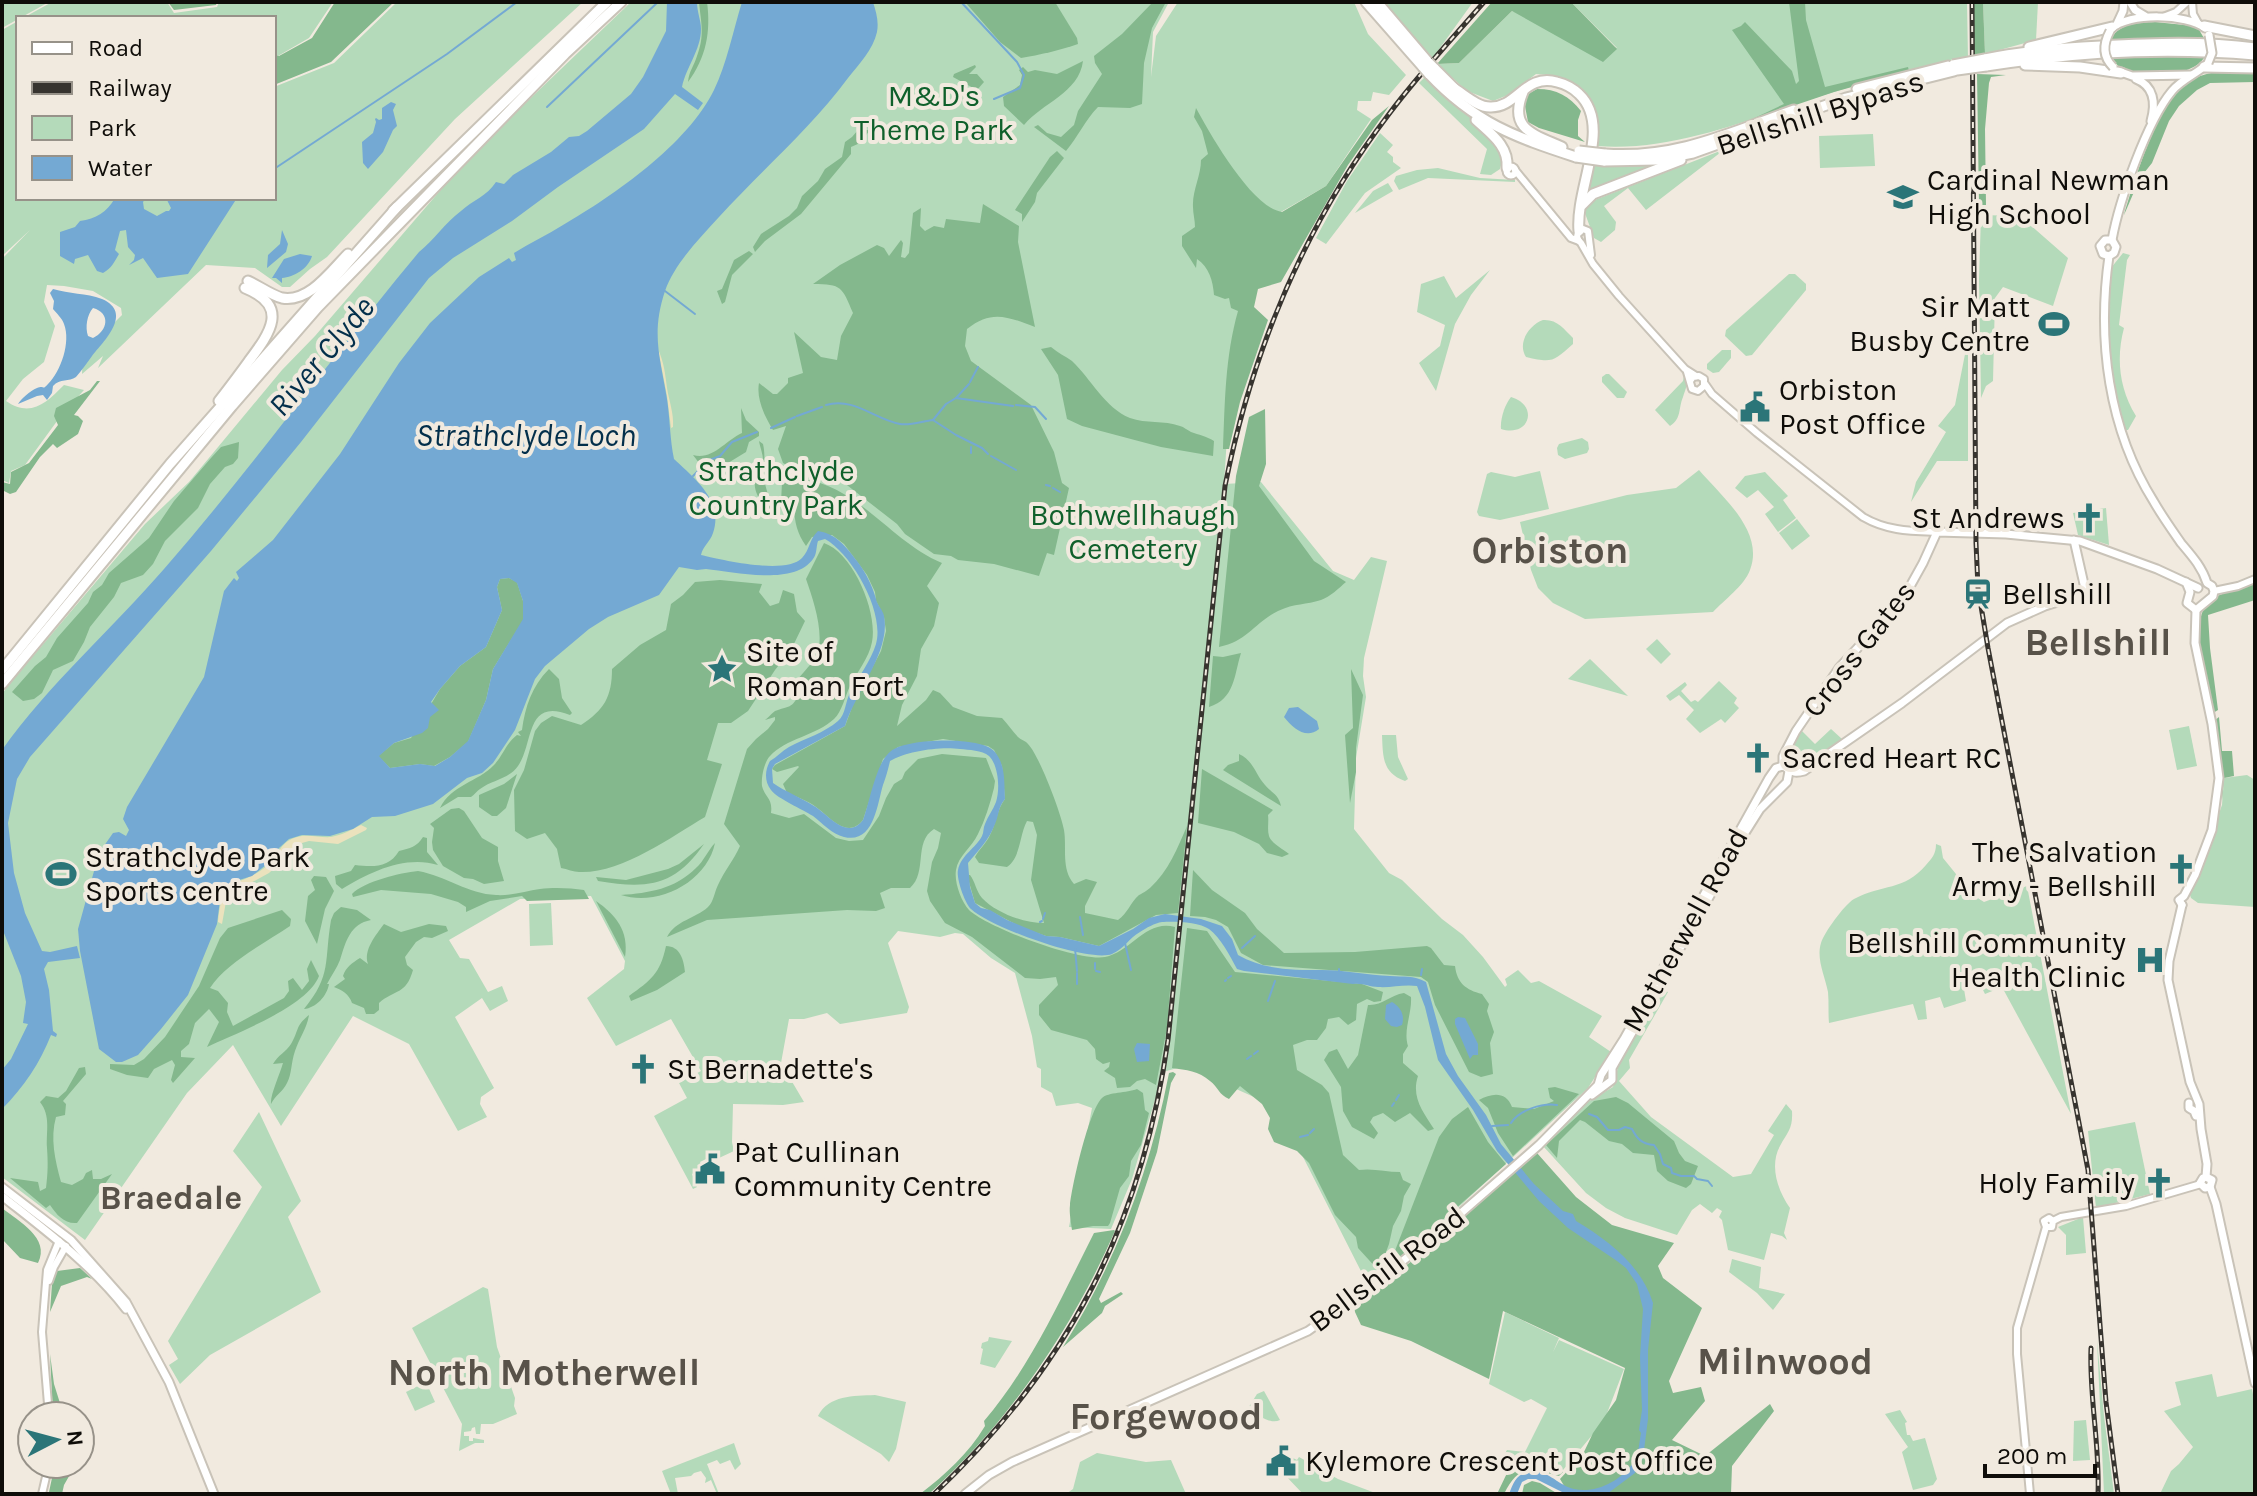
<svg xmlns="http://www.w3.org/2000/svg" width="2257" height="1496" font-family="Karla,sans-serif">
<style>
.green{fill:#b4daba}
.forest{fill:#84b88d}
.sand{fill:#ebe2bd}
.water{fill:#74a9d3;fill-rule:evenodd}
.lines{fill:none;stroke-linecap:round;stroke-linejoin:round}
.stream{stroke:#74a9d3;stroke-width:2}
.secondary-casing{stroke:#c9c3b8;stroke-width:10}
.primary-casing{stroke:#c9c3b8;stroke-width:11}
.highway-casing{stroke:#c9c3b8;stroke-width:13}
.secondary{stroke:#fff;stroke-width:6}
.primary{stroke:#fff;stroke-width:7}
.highway{stroke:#fff;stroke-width:9}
.rail-casing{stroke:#37342f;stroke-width:5}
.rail{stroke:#f1eadf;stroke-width:2;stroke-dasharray:6;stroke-linecap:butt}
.primary-bridge-casing{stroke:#c9c3b8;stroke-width:11;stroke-linecap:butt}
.highway-bridge-casing{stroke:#c9c3b8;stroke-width:13;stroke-linecap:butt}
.primary-bridge{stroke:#fff;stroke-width:7}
.highway-bridge{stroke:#fff;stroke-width:9}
.labels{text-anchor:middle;stroke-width:8;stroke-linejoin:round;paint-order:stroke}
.park-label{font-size:30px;fill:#0f602b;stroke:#f1eadf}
.street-label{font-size:30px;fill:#0f0d09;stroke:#f1eadf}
.poi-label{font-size:30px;fill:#0f0d09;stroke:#f1eadf;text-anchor:start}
.water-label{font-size:32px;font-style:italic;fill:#032f4b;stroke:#f1eadf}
.quarter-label{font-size:34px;font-weight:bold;fill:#585249;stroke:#f1eadf}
.district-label{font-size:38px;font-weight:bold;fill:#585249;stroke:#f1eadf}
</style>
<rect width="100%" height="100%" fill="#f1eadf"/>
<g class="green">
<path d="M2,2H49L2,28Z"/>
<path d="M52,2H167L174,13L217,7L219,2H333L309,38L278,56L274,55V18H23Z"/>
<path d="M397,2H583L455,119L327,257L310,269L290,287H282L255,268L206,265L98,368L103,356L82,374L83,354L122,315L121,308L93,291L64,286L47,285L44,302L55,326L44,362L23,379L6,401C31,418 46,403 64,385L84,390L60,417L25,465L11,471L9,483L2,480V259L30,230L2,256V30L18,21V198H274V87L334,63Z"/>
<path d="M631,2H1169L1153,32L1151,77L1156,36L1178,2H1354L1368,34L1406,75L1389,95L1373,92L1371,101H1358L1357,110L1371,119L1326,186L1279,213L1234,328L1224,484L1261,482L1333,571L1354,580L1371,557L1387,561L1364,658L1363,676L1366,697L1356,758L1354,829L1389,873L1402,880L1442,919L1463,935L1483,957L1505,987L1507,985L1505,979L1518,970L1531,983L1539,981L1602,1016L1589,1037L1611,1052L1588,1088L1436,1228L1367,1283L1302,1155L1265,1102L1214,1079L1202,1068L1181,1067L1163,1072L1132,1179L1111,1229L1069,1227L1092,1108L1078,1103L1056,1106L1052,1093L1041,1087V1069L1037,1067L1032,1036L1015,973L991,958L963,934L955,933L940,937L898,931L888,943L909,1007L907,1013L840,1024L827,1013L804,1019H789L781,1063L804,1102L783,1105L733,1104L732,1142L734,1151L719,1158L712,1156L700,1162L703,1168L692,1174L697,1187L693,1189L654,1116L687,1098L679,1083L701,1071L671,1019L616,1046L587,998L624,969L625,961L591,896L520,899L449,940L460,958L469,959L488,992L502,986L508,1001L490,1011L482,998L455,1017L494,1088L481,1097L480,1104L487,1117L458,1131L409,1044L353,1016L281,1126L233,1045L187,1093L85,1240L2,1177V695L6,688L145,524L189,482L282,370L315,336L469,157Z"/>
<path d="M1382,2H1473L1432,59Z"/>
<path d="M1571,2H1967L1968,59L1961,60L1958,58C1917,69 1875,79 1834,92C1757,115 1680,152 1597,146C1599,100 1584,77 1536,74L1508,95L1493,101L1467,91L1437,64L1459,63L1512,11L1617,48Z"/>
<path d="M1983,2H2038L2036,40L1985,54Z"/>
<path d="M1427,75L1489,135L1503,157L1500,169L1491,175L1480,174L1487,149L1419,83Z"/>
<path d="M1380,133L1393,145L1387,152L1393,157V162L1401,168L1365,193L1326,244L1316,238L1347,181Z"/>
<path d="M1873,134L1875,166L1820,168L1819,136Z"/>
<path d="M1725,149L1646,210L1628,188L1604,206L1616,222L1615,230L1601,242L1594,238L1582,205Z"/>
<path d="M1588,161L1655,164L1586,200Z"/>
<path d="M1438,168L1480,178L1515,180V182L1428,178L1399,190L1394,181L1396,176L1417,170Z"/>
<path d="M1388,183L1393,191L1355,213L1373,191Z"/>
<path d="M1981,215L2020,216L2068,258L2053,306L2003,287L1995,298L1993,381L1986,386L1981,398L1979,279Z"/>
<path d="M2123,253L2130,255L2127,260L2119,325L2124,328C2116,358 2119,388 2136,416L2128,430H2124L2114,394L2106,331L2111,268Z"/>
<path d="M1490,270L1471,295L1455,324L1436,391L1419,363L1440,346L1445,325L1417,312L1421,284L1444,276L1456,298Z"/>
<path d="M1789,274H1795L1806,284V290L1752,355L1746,356L1725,336L1726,330Z"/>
<path d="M1543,320C1557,319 1564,329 1573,338V344C1553,362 1552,363 1526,357C1517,343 1529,325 1543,320Z"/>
<path d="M1968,339V461H1937L1911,502L1916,482L1946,432L1938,426L1955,405Z"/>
<path d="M1722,350H1731V358L1719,372L1713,373L1707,369V364Z"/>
<path d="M1606,374H1609L1627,392L1624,398H1617L1602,382V377Z"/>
<path d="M1684,376L1687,384C1686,389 1684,393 1683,397C1678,409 1682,418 1670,426L1655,410L1683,381Z"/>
<path d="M1511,397C1539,405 1530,438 1501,429C1500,419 1505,404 1511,397Z"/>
<path d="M1582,438L1588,442L1589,449L1587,453L1565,459L1558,455L1557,448L1559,444Z"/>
<path d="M1699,470C1721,496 1765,531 1750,570C1744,586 1724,600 1713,612L1585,619L1553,603L1538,588L1531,570L1520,522L1627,495L1676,488Z"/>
<path d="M1540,471L1549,509L1500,520L1479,516L1477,512L1487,474L1491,472L1515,477Z"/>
<path d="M1765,472L1788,496L1783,500L1796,518L1778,532L1765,514L1774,507L1758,490L1747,498L1735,488L1745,476Z"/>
<path d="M2106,508L2109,545L2078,535L2073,513Z"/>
<path d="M1797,519L1810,536L1792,550L1779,533Z"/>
<path d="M1657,639L1671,654L1661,664L1646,649Z"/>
<path d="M1590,659L1628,696L1568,679Z"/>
<path d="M1719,681L1737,698L1734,703L1739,708L1725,723L1721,719L1700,733L1686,719L1694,710L1679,695L1670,701L1666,696L1685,682L1687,685L1681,691L1691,702L1695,700L1698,702Z"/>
<path d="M2189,726L2197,766L2177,770L2169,730Z"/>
<path d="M1800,729L1815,744L1831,729L1842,739L1800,768L1793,769L1785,761L1786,758Z"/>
<path d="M1382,735H1396L1398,757L1408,779L1405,781C1382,773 1383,756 1382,735Z"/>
<path d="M2247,775L2255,780V907L2198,903L2191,898L2190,895L2222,805L2224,778Z"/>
<path d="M1936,844L1941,846L1943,858L1973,895L1984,902L2027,886L2071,1114L2002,987L1985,994L1980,984L1964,989L1966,1001L1944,1008L1940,997L1925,1001L1927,1019L1918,1020L1913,1004L1829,1023C1828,1013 1829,1002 1828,992C1825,976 1816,959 1821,943C1824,933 1844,905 1854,899C1882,884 1904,891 1926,865C1932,858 1936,854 1936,844Z"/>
<path d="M551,903L553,945L530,946L529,904Z"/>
<path d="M1662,990L1668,992L1629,1060L1630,1068L1619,1081L1651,1117L1733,1177L1751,1174L1774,1135L1768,1131L1786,1104L1792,1111C1793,1129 1788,1131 1780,1146C1769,1166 1778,1191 1790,1208L1784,1233L1787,1240L1782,1236L1771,1233L1764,1260L1728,1250L1722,1220L1719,1217L1722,1211L1717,1208L1712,1213L1700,1204L1692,1210L1677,1235L1625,1218L1606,1208L1586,1193L1543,1146L1586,1103L1613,1087L1618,1067Z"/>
<path d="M259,1112L301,1201L288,1217L321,1292L210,1355L180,1384L169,1365L178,1359L168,1341L262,1187L233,1151Z"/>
<path d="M2135,1122L2150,1194L2096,1208L2088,1131Z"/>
<path d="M2083,1217L2086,1253L2066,1255V1235L2058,1227Z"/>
<path d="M1732,1259L1761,1267L1759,1288L1785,1294L1773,1310L1757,1293L1729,1272Z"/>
<path d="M483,1287L488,1289L497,1347L515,1398L514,1406L517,1414L493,1424H481L480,1434H476L475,1427L472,1428L471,1431L464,1432V1436H469V1441H473V1438L484,1440V1443H475L459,1451L462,1424L412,1328Z"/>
<path d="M1505,1312L1559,1338L1553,1352L1559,1340L1624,1369L1604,1421L1563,1470L1525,1458L1512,1464L1501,1460L1507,1450L1525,1452L1547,1408L1531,1399L1524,1402L1489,1384Z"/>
<path d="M989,1337L1012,1341L995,1368L980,1364L983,1349L981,1348L982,1343L988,1341Z"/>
<path d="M2097,1340L2104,1416L2114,1494H2104Z"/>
<path d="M2212,1374L2217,1397L2252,1389L2255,1405V1494H2160L2171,1471L2179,1464L2193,1447L2164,1411L2181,1405L2175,1382Z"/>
<path d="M426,1382L435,1402L415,1411L406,1392Z"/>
<path d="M1264,1391L1280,1420C1270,1425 1257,1414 1247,1410L1257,1394Z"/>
<path d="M875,1395L906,1402L896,1449L889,1462L881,1454L818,1416C829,1395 853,1396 875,1395Z"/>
<path d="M1900,1410L1907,1422L1905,1423L1907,1435H1910L1913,1441L1925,1438L1937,1479L1933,1485L1913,1490L1902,1452L1908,1447L1885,1414Z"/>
<path d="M2086,1420L2090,1460L2073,1461L2074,1421Z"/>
<path d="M734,1443L741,1464L735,1470L730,1460L720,1464L717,1460L707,1464L719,1494H717L711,1480L705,1483L706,1478L701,1471L694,1473L691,1476L675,1478L678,1494H671L662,1471Z"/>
<path d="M1097,1453L1146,1462L1171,1460L1186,1494H1066L1073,1489L1080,1462Z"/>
<path d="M1299,1457L1338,1479L1378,1494H1303L1284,1474L1293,1458L1297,1460Z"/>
</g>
<g class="forest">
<path d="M168,2H217L216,5L174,10Z"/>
<path d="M335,2H394L331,62L274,85V55L279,56L312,38Z"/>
<path d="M699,2H707C711,32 706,58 688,82C689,71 694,66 697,56C705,35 701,23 699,2Z"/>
<path d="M965,2H1055L1077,38L1078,44C1061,50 1039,55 1021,58L1000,42Z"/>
<path d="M1153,2H1166L1152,28L1144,63L1142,104L1130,108L1098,107C1085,120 1078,137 1066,151L1034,127L1038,125L1047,133L1061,137L1074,125L1078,111L1102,74L1095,63L1094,56L1122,34Z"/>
<path d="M1492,2H1571L1617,49L1603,62L1512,11L1459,63L1437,64Z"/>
<path d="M1789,2H1805L1806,20L1825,87L1908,67L1909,71L1834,92L1746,122L1784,104L1732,30L1741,26L1745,22L1792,71L1796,84L1799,81Z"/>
<path d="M1974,2H1983L1985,54L1974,56Z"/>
<path d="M2155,22L2194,26L2198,28L2205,40L2109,42C2118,23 2137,23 2155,22Z"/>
<path d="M2111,55L2205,56C2195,77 2142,80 2123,70C2117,66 2114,61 2111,55Z"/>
<path d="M1083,61C1079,93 1042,103 1024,125L1004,106L1003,97L1020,85L1022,75L1019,70L1023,67L1028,72L1035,70L1057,74Z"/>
<path d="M975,65L976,67L969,74H977L984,82L977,90L953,77L954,74Z"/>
<path d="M2255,71V82L2210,83L2197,90L2179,106L2169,121L2152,163L2140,178L2124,215C2135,179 2157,104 2188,82C2207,69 2233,71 2255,71Z"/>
<path d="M1977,74L2006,75L1991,77L1989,83L1985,129L1986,205H1979Z"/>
<path d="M1537,89C1557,89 1569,96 1581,111L1578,120V136L1585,142L1539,128L1528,122L1524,101L1528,94Z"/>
<path d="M1389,106L1348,165L1281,282L1258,289L1254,307L1268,320L1240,402L1229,449H1223C1225,402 1225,357 1238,311L1231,308L1229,298L1225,299L1214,295C1213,281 1209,267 1197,259L1196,268L1182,246V236L1195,227C1195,220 1193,214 1193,207C1192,191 1201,176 1201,160L1208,154L1202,131L1194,117L1196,108C1210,134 1252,208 1282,212L1326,186L1372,120Z"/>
<path d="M858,130H870L860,143L851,147V154L801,214L765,241L755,252L753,247L761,234L789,216L797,208L802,196L818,181L825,169L842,157L845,142L852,137Z"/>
<path d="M1057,151L1064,158L1037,193L1035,202L1022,222V214L1015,210L1050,157Z"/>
<path d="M983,204L1019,226L1018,242L1035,327C1008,317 992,309 967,329L965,346L971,361L1031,405L1054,452L1062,483L1069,488L1054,555L1047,553L1039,576L994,564L958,560L951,556L934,554L905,534L897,524L843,482L823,474L795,470L783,463L778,449L786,426L773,430C765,417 756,399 759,383L773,394H777L788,383V378L803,373L794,332L821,357L837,360L841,336L853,313C842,287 842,284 813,284L840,265L877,245L884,248L889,256L901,240L903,243L901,257L905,258L909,253L913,213L921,208L920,226L925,231L934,226L944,228L946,219L980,223Z"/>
<path d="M749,251L753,254L732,275L725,302L722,304L717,291L722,289L734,260Z"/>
<path d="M1051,347C1058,353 1065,356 1072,361C1091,379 1105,408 1130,418C1146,424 1164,420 1180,426C1184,427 1187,430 1191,432C1199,435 1206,436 1214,441L1213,456L1161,447L1082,426L1067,419L1058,375L1041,349Z"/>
<path d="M97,381H100L74,415L78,416L83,421L78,434L57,448L53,444L40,457L16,492L10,494L2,490V482L10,484L11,472L29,463L55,429L58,425L54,416L56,408L90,390Z"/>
<path d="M741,408L746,420L759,432V436L749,442L746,452L728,463L724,470L716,474L719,484L709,476L693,455C712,461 726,440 742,433Z"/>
<path d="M1265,409L1266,464L1259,486L1314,561L1346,582C1339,588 1330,597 1321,600C1306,605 1295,603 1278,611C1255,622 1248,641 1219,647L1236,476L1249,417Z"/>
<path d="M759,441L763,444C766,457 763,465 764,477C765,489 771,499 771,511C762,506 751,489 756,478C758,472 762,468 763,460C763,454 760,447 759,441Z"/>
<path d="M239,442L238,458L233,464L225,467L210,484L198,508L165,541L153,564L143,575L121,583L114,597L90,627L84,642L73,661L53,670L42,693L34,699L23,701L12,692L35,666L46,657L57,638L88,603L93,592L102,585L109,573L149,538L174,501L211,458L221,447Z"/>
<path d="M802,479C859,486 891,542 942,563L927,586L939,603L934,626L921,649L917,676L902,705L897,726L926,700L933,690L940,693L953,707L977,716L1002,718C1008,724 1012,731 1018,737C1021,740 1026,741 1028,744C1039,755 1061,813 1064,830C1067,848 1061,869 1074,884L1086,879L1097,882L1085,906V913L1118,920C1128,913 1130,903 1139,895C1140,895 1149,889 1150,888C1168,872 1178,847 1187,826L1178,913L1156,915L1099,946L1060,937L1046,936L1023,928L975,903L967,875H970C975,881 976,891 982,898C996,913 1024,923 1044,923L1031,880L1037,835L1033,822L1027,821C1019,836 1021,857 1007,867L979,863L975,857C979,849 986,844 990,835C996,824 997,809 1005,799L1002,766L994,750L988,746L943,739L898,747L883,759L863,820C847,840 830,817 816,807C808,801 797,797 787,793L783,784L799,767L798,766L777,772L772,769L775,765L845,726L854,702L881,651L886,631L884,617L876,601L875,592L867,575L844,544L832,535L812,537L806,546C796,532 794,519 794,503H781L782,482Z"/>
<path d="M824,543C853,553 878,612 872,642C869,658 857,672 850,686C845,696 842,712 834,719C817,735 785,739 770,756C764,762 761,778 762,786C765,798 773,798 771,813L789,818L804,814L836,838L849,841L863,840L879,816L886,798L894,784L902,779L905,772L918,759L942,754L986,758L995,781L994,788C990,804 985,820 978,834C972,847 958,856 956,870C954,882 961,901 969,910C988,928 1080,962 1105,957C1131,952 1146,919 1175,927L1167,1028L1156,1085L1145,1079L1137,1081L1130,1087L1117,1088L1115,1078L1104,1071L1109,1067L1110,1062L1103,1064L1096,1059L1095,1049L1087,1040L1051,1030L1039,1015V1005L1058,985L1056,977L1040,979L1025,978L972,937L945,923L930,901L927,891L932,862L938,848L941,833L934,829C913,842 928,872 910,888H891L880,893L885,908L876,911L847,910L707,920L667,937C676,920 695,919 708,907C714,901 714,893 718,885C724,871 734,860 740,846L724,824L747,749L756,739L768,729L775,720V717L765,720C767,719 773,712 775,711C788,706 793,709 799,693L796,689L789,691C795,681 813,663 817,655C825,634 813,599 806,579Z"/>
<path d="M509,578L517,582L523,601L524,619L493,669L486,700L468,742L450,757L434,766L420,764L390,768L378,756L394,743L411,738L440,689L460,666L486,647L502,610L497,587L500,579Z"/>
<path d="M720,580L762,584L759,592L770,606L779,603L783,590L794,594L797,612L805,621L791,650L775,670L748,711L731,723H718L707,760L722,764L705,817C671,837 621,874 579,872C574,872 567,869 561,868L557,849L545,833L527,839L515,831L514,790L524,770L535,731L541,723L552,716L581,725C604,710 612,697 612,669L640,645L666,630L671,604L683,595L695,582Z"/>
<path d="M2255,581V600L2208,615L2210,648L2218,710L2213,713C2208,687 2187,622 2209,602C2221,591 2241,589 2255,581Z"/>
<path d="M1241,653C1234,675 1235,699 1209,707L1213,656L1223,657Z"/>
<path d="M549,669L559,679L562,698L572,713L570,715C525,697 534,743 518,766C509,779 492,780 480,789C477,791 474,795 471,797H458L440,808C451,785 478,782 494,765C503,756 506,743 517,735L521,736L518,732L522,730C525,707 532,686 549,669Z"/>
<path d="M1351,669L1363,695L1356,748V772L1350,803L1345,735L1353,728Z"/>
<path d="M2219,717L2222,751H2232L2234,776L2224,778L2222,800L2214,721Z"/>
<path d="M1239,754C1254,761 1255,774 1265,785C1272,793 1279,795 1281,806L1223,770L1228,765L1239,761Z"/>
<path d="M1202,769L1273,810L1268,815C1269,822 1267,829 1269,836C1271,843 1283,849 1289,854L1282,857L1267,853L1259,844L1234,832L1198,823Z"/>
<path d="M517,774L506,808L497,816H492L479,807V795L504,784Z"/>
<path d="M459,808L464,811L482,838L498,847V861L504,881L484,884L473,879L464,878L443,866L433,850L432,842L434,828L430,824L451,809Z"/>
<path d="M423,837L427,838V852L438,865C405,855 370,872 342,889L336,884L335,876L351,871L355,865C373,867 389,868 399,851C410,848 417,847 423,837Z"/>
<path d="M715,843C707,882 658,907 621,895C649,893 675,889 696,868C704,861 708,850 715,843Z"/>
<path d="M704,844C674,887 647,889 598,881L596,877L626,880L668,869L679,864Z"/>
<path d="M1193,870L1212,890L1245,913L1257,929L1284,953L1355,952L1427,946L1431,948L1444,965L1455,966C1457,983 1466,990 1482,994L1489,1004L1487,1011L1494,1032L1490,1043L1493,1074L1481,1077L1469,1072L1435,1005L1428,982L1421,977L1263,965L1241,953L1228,927L1216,920L1205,917L1190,916Z"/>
<path d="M418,871C446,876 468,894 496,895C511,896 526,891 540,889C554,887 571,888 584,890L589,899L527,901L522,896L490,901L466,912V907L458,902L431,894L381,890L353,897L352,894C365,881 400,873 418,871Z"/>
<path d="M314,876L326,877L334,891L325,909L317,944L305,921L308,896L315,890L311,880Z"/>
<path d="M596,901C616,915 629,931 625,957Z"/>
<path d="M341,907L357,910L371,920C350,924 346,941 340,960C337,968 331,976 327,984H329C327,996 316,1008 304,1009C332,975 324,961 331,920L334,913Z"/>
<path d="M282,910L291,919L290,926C265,943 226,963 210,988L218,991L228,1003L227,1012L233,1026L284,998L289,991L288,981L293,978L302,990L309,981L307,969L311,960L319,976C307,1007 238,1032 207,1047L219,1022L209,1009L195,1023L189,1044L181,1051V1057L195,1058L173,1083L171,1080L175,1065L172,1060L154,1069L148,1078L127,1075L110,1069V1064L134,1065L144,1059L165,1037L199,986L220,938L228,928Z"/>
<path d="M384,924L401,932L429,924L446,926L448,931L432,938L424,937L416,942L405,957L407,965L413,970C406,995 395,989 379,1003V1010L374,1014H366L364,1008L352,1003C349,994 342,990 334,987L345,979L343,976C346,967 352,963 360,958L368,964C363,950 376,935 384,924Z"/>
<path d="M1187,928L1207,931L1235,972L1362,984L1383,992L1381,1001L1374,1002L1367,999L1357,1004L1356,1020L1348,1025L1339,1017L1328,1019L1326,1028L1317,1040H1307L1293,1045L1297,1070L1322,1085L1329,1093L1343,1155L1359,1170C1373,1168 1386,1172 1400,1172L1403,1180L1411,1184L1404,1196L1401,1211L1393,1226L1389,1244L1379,1271L1358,1248L1356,1237L1335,1215L1309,1163L1297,1151L1274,1142L1268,1129L1270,1118L1262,1104L1240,1086L1229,1099C1219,1095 1218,1087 1210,1081C1199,1071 1186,1070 1172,1068Z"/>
<path d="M666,946C680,946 684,960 685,972L657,990L631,1001L629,996C651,980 660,974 666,946Z"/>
<path d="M1404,993L1411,997C1412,1014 1403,1030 1408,1046L1403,1054V1063L1418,1076C1411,1097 1423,1112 1434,1129L1428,1131L1410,1113L1395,1122L1383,1113L1373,1117L1370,1122L1378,1133L1374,1139L1352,1127L1343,1111L1341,1087L1324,1060L1329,1052L1337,1049L1348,1069L1358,1055L1368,1005C1382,1006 1390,995 1404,993Z"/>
<path d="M309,1015C307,1028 299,1039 295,1051C291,1062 292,1074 287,1083C283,1092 275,1095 271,1104C270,1095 280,1074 283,1063L273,1064C278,1055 286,1052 291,1044C299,1031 295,1026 309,1015Z"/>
<path d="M85,1067L86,1074L63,1101L66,1104L65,1115L56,1117C50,1138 55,1160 61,1182L72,1185L83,1179L86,1173L92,1170L93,1179H101L112,1174L77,1223C64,1224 57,1215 50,1205L46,1208L10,1178L38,1182L40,1191L46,1188C48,1172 48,1163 47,1148C46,1131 51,1116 40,1102L46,1096L58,1098L66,1091L79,1068Z"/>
<path d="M1173,1072L1176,1074L1171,1083L1157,1152L1130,1233L1099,1299L1101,1303L1121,1292L1123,1294L1105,1306L1102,1313L1063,1347C1116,1262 1150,1171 1169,1073Z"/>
<path d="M1555,1087L1579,1094L1513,1156L1498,1133L1488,1108L1479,1100C1492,1093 1506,1091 1512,1107L1534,1109L1554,1101L1550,1098L1548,1088Z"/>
<path d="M1137,1089L1143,1093L1145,1110L1149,1113L1141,1145L1131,1161L1129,1176L1120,1188L1110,1223L1108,1226H1093L1072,1230C1071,1222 1069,1213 1070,1205C1072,1185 1089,1110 1102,1098C1108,1092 1127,1093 1137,1089Z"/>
<path d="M1616,1097L1628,1103L1674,1141L1679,1153L1685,1161L1698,1166L1691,1184L1686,1188L1668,1181L1657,1171L1654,1155L1633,1153L1622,1144L1609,1141L1585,1122L1580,1120L1559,1141L1557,1158L1546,1145L1594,1101Z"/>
<path d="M1468,1107L1488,1142L1506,1164L1395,1262L1391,1261L1439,1137L1452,1119Z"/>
<path d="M1537,1153L1576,1197L1612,1225L1674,1243L1658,1266L1663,1278L1702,1308L1669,1381L1673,1393L1701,1387L1705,1401L1672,1440L1705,1456L1770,1404L1774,1411L1732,1466L1731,1494H1569L1560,1479L1583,1454L1593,1433L1616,1400L1625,1368L1503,1311L1489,1379L1411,1341L1361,1325L1355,1312L1354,1304L1412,1261Z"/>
<path d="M2,1208C18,1221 51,1238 38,1263L20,1258L2,1239Z"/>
<path d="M1114,1230L1115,1231C1072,1329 1009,1422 929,1494H920C946,1474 968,1454 985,1426L984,1421C1031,1366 1061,1298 1094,1233Z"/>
<path d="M80,1268L92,1279L87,1277L61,1286L50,1312L52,1284L57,1271Z"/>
<path d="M50,1354L54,1384L64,1416H53Z"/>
<path d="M1528,1460L1563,1472L1559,1476C1529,1469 1520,1463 1504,1494H1497L1508,1471Z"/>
<path d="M55,1464H76L64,1485L62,1494L49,1492Z"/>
<path d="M1532,1481L1540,1483L1558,1494H1522L1524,1485Z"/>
</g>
<g class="sand">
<path d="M658,349C664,363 665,372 667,388C669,401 674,413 673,427L671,428L667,396Z"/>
<path d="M361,825L367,828L366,830L338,844L309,841L295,845L279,864L269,873L227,896L222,924L218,922C222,873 240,889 268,865C278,856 280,843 294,838C306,833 319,838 331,837C342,835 351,830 361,825Z"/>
</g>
<g class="water">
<path d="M667,2H697C697,12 701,21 701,29C701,50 686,67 682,87L703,103L698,110L675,94L644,129L558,187L512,221L453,258L429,278L301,442L211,551L30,757L17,779L8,823L14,873L25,913L42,951L50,952L77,946L80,958L48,962L44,969L49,990L53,1031L57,1034L56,1037L51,1035C40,1063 24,1087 2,1109V1070L11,1059L28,1024L23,1023L26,1002L21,976L2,928V750C49,684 111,630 164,569C253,467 332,356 419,252C434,240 445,223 461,211C473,200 487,196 496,182L504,184L513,175L551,152L569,137L579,136L587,131L631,94L643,77L666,31Z"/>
<path d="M742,2H873C876,12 879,21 877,32C873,50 859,64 848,78C811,128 761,171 719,217C699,239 675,263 665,291C651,333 660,357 667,399C670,419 670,440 674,459C695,479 724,501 713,533C710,542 703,546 701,555C722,560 786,575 802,558C810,550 809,539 818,531C837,534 846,547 857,561C866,573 872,585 876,599C877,605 883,610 884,616C891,651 856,691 845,726L775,764L772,769L773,783C786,792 800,797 814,806C829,815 847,841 863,820C870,801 876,762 891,751C907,738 980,736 994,751C1006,764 1004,783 1005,799C998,807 999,815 995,824C989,840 978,851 968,863L970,887L975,903L981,908L990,910L1007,920L1046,936L1060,937L1099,946L1133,929L1149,918L1165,914L1201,919L1222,926L1232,939L1238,955C1264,970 1293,970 1322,970C1345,970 1368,975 1390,976C1404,977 1413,975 1426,982L1446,1054L1458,1076L1486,1115L1501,1144L1534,1184L1563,1211L1573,1214L1576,1221C1609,1241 1641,1265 1653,1303L1648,1350V1419L1643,1458L1635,1473L1607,1494H1566L1536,1479H1528L1522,1482L1517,1494H1509C1513,1484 1516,1474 1528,1472C1546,1467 1557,1485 1574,1489C1595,1494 1621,1481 1633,1463C1639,1454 1639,1443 1641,1433L1639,1430L1642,1410L1640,1357L1643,1309L1637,1284L1626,1268L1617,1261L1568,1228L1539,1201L1497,1151L1473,1110L1438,1060L1425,1007L1417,986C1404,984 1391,988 1378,987C1369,987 1364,983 1353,984L1244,971L1237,969C1230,956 1221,938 1209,929C1199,922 1174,921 1162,922C1155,923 1146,928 1140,932C1129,938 1124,949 1112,954C1088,963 990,927 971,909C965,904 956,878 958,870C961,855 976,848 982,836C984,832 983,828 985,824C988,816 993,810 996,802C1000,790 999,766 989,756C982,750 969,750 960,749C941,746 906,751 890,761C888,770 886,777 883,785C877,805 874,844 844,837C832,834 822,823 813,816C802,809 778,799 771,790C764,781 765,770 770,761C777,757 782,751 789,747C806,738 824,733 838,721C846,714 845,702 850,693C858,677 871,661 876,644C885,612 852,554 825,539L818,541C816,547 817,554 813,559C794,586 734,572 706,569L697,570L679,567L659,595L608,617L589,629L545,666L535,679L515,730L493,763L482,773L467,778L433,804L395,816L372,817L353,829L330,836L302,835L289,839L279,848L271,861L252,876L236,881L220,900L217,924L188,995L161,1029L138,1055L122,1062H116L99,1049L80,951L78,929L99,853L113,833L119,832L126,836L129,830L123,819L127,807L204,677L224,591L234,578L237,581L239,578L236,572L273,540L340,454L399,363L430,323L479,277L509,258L512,262L516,260L514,253C530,243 547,235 563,225C613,196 688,144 714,90C727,63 733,31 742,2ZM509,578L517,583L523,601V619L493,669L486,700L468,741L450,757L435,766L420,764L390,768L379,756L394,743L422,733L428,728L430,717L439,710L431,702L440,689L460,666L486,647L502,610L497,587L500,579Z"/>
<path d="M391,102L396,104L393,110L397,126L393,130L383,152L368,169L363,163L362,142L373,133L376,122L375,119L376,118L379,120L382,119V108Z"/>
<path d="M115,198H146L143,202L144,209L157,216L166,211H169L171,208L166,198H237L188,274L157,278L143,258L129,265L134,260L135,255L128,247L126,230L120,231L115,250L119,254C114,262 112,268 103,273L97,271L88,255L75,259L74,264L60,256V232L75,227L80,221C96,219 107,212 115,198Z"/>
<path d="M282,230L288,244L286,252L267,268L268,255L280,244Z"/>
<path d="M300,254L312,256C308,269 294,277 282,278V283L276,278H272L284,259Z"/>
<path d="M53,289C69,294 86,293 102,299C134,313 103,342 92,356C87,363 82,370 76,377C69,382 60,378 53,386L52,393L47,400L43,395L37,396L18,404C21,399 30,391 37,388C45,385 42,391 48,384C61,371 71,342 64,324C62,318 57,314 53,309L54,301L50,293ZM93,308C111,313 108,331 93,338L88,336C85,327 87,315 93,308Z"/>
<path d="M1298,707L1317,721L1319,729C1306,740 1293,728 1284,717L1289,708Z"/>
<path d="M1392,1002C1401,1007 1405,1016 1402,1025L1397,1027L1391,1026L1385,1019L1386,1005Z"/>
<path d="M1458,1017L1465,1018L1478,1044V1055H1473L1470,1059L1455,1024V1019Z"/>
<path d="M1137,1043L1150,1044L1149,1061L1137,1062L1134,1049Z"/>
</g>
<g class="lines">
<g class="stream">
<path d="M961,2L1017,62L1024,75L1020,88L994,99"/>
<path d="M547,107L658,2"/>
<path d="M274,169L447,54L517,2"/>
<path d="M665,291L695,314"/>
<path d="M970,382L978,367"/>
<path d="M956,398L969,384"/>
<path d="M826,405C854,397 874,419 900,424C910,426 923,421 933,420L956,435L982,448L988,454"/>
<path d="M1016,405L1035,407L1046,419"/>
<path d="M797,416L822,407"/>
<path d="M933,420L946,404L956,398L1013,406"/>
<path d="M771,428L795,417"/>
<path d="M971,447V453"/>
<path d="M991,456L1016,470"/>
<path d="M693,476L702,467V463L720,456L732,442L757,432"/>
<path d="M1046,485L1050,486"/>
<path d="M1053,488L1060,492"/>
<path d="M1080,917L1083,935"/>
<path d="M1043,919L1045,913"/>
<path d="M1040,922L1042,921"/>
<path d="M1125,943L1131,970"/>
<path d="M1075,948L1077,971"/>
<path d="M1242,948L1255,936"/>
<path d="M1095,963V969"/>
<path d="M1339,969V971"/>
<path d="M1096,971L1100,972"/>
<path d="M1421,975L1422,969"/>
<path d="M1228,978L1231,976"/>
<path d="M1225,981L1226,980"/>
<path d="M1077,984V973"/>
<path d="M1268,1001L1275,981"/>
<path d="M1254,1054L1258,1051"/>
<path d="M1247,1059L1251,1056"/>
<path d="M1396,1100L1399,1095"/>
<path d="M1392,1106L1394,1103"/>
<path d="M1589,1114L1597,1117L1608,1130H1619L1625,1127L1632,1129C1637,1139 1642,1144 1654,1145L1660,1154L1663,1164L1671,1168L1672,1173L1681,1176H1694L1697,1179L1708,1181L1712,1186"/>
<path d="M1511,1123C1519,1110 1542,1103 1557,1105"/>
<path d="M1492,1126L1508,1125"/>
<path d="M1310,1133L1314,1129"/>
<path d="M1300,1137L1308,1135"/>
</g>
<g class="secondary-casing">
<g id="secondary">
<path d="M2192,2L2193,14L2198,23"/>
<path d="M2163,17L2176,12L2187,2"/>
<circle cx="1511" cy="171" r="4.5"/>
<path d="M1515,170L1571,238L1579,241"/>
<path d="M1579,241L1577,237L1578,232L1583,229L1588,231L1591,255"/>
<path d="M1581,243L1593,264L1619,296L1685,369L1696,376"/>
<path d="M1687,372L1692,389L1698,391L1704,386V379L1699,376L1693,377L1690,381"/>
<path d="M1705,384L1712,394L1757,433L1863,517C1887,531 1910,531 1937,532"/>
<path d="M2214,591L2238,586L2255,579"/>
<path d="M2046,1227H2052L2053,1221L2061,1217L2126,1206L2201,1184"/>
<path d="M49,1281L54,1267L66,1246"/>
<path d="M49,1416L42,1332L47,1270L59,1241"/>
<path d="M42,1494L49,1464"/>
<path d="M2030,1494L2017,1354V1328L2046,1227L2044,1221L2049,1218L2053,1221"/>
</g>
</g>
<g class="primary-casing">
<g id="primary">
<path d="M2130,2L2135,10L2145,16"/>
<path d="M2117,24L2123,11L2124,2"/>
<path d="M2111,29C2129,12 2187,14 2205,28"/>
<path d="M2118,71L2132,76L2191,75"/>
<path d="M2136,79C2154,86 2156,103 2151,121"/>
<path d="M2109,256L2103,254L2100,246L2105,240H2112"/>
<path d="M2186,582L2190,592L2187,603L2196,610"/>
<path d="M2196,610L2213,596L2214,591L2212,586L2207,583C2202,567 2192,556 2181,543C2172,530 2162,516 2154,502C2108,429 2097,340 2109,256L2114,253L2116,247L2112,240C2119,201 2147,121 2172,91C2181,80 2196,74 2206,65"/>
<path d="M1783,766V756L1796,731L1839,668L1903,599L1923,563L1937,532L2006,534L2080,541L2157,569L2198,588"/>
<path d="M1783,766C1792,771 1793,774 1804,771L1902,703L2007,623L2045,606L2086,593L2074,540"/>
<path d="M1743,836L1760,809L1787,782L1789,771"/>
<path d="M2182,905L2179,900L2184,896L2195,875L2212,830L2219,778L2212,724L2195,643L2196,610"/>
<path d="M2182,905L2169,961L2168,980L2190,1082L2199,1104L2201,1129L2207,1164L2206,1177L2203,1178L2200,1183L2205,1188L2210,1187"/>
<path d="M1592,1095L1612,1080V1068L1716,885"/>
<path d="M2189,1103V1108L2194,1111L2196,1116"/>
<path d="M2206,1177L2212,1180L2210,1187L2216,1204L2255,1383"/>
<path d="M2,1187L71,1240L126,1302L169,1382L214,1494"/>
<path d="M2,1196C46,1231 91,1264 126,1309"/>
<path d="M965,1494L989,1475L1012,1462L1308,1331L1374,1284L1445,1227L1539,1145L1598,1085L1601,1075L1624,1039L1769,778L1776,768L1783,766"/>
</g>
</g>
<g class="highway-casing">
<g id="highway">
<path d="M1366,2L1423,67"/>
<path d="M1377,2L1428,62"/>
<path d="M2204,26L2255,36"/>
<path d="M2029,47L2112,27"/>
<path d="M1985,59C2023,51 2062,48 2101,46C2153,43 2204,41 2255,48"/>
<path d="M2025,65L2080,67L2121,73"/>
<path d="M1986,66C2075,52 2164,47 2255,55"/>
<path d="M2204,67L2255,68"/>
<path d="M1434,68L1457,91"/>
<path d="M1429,74C1475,123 1515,137 1576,157"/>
<path d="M1452,87C1464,94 1477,107 1490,107C1517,108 1525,73 1557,82C1565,84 1573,88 1579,94C1613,126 1575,188 1579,231"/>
<path d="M1857,89L1948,66"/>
<path d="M1523,92C1508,129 1533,134 1562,147"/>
<path d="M1476,120C1491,134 1509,146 1507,168"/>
<path d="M1605,154C1676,159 1729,133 1794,110"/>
<path d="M1604,161L1657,160L1693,153L1846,98L1954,71"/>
<path d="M1582,205L1593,194L1681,160"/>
<path d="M393,211L607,2"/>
<path d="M248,281C259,286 271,295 282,298C309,303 331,271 348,254"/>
<path d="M219,401C229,388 239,375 249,361C270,333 290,306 245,288"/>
<path d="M2,670L170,464L397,207"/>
<path d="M2,684L232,406L318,307L565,54L621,2"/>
</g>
</g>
<use href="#secondary" class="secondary"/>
<use href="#primary" class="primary"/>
<use href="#highway" class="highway"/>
<g class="rail-casing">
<g id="rail">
<path d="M1972,2L1976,543L1978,588L1988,648L2088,1170L2106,1402L2118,1494"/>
<path d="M2091,1348C2089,1397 2100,1445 2098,1494"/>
<path d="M934,1494C1069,1366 1142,1224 1168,1040L1225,486C1252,351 1305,224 1389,114C1418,75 1452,39 1484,2"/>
</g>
</g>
<use href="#rail" class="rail"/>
<g class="primary-bridge-casing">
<g id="primary-bridge">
<path d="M2110,31C2103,44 2102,56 2113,67"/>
<path d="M2208,63L2212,53L2209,35"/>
</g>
</g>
<g class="highway-bridge-casing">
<g id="highway-bridge">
<path d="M1428,62L1434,68"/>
<path d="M1953,65L1985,59"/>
<path d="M1423,67L1429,74"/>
<path d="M1957,70L1986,66"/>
<path d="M1579,151L1605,154"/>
<path d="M1576,157L1604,161"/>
</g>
</g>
<use href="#primary-bridge" class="primary-bridge"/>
<use href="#highway-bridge" class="highway-bridge"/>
</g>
<defs>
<g id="school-bare" transform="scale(2.4)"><path d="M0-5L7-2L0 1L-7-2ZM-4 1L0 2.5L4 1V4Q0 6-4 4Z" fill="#2b7578" stroke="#f1eadf" stroke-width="2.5" paint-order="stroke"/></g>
<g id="stadium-bare" transform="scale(2.4)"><path d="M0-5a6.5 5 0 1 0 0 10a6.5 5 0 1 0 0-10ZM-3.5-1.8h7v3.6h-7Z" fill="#2b7578" stroke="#f1eadf" stroke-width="2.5" paint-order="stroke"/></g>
<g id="civic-bare" transform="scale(2.4)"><path d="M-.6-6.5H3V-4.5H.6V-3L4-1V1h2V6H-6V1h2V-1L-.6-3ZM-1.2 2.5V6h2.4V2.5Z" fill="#2b7578" stroke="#f1eadf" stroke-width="2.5" paint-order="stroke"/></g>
<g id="church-bare" transform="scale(2.4)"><path d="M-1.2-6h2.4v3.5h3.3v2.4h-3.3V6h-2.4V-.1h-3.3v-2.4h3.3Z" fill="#2b7578" stroke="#f1eadf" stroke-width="2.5" paint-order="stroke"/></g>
<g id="station-bare" transform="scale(2.4)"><path d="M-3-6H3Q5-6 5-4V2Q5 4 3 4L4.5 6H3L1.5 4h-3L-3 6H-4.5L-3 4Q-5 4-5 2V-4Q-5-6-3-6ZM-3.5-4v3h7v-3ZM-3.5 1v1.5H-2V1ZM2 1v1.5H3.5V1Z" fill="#2b7578" stroke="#f1eadf" stroke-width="2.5" paint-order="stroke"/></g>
<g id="sight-bare" transform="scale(2.4)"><path d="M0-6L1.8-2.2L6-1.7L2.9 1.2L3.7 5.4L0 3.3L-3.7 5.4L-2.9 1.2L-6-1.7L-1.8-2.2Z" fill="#2b7578" stroke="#f1eadf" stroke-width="2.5" paint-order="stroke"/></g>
<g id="hospital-bare" transform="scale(2.4)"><path d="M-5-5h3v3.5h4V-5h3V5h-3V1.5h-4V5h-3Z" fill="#2b7578" stroke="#f1eadf" stroke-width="2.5" paint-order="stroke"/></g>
</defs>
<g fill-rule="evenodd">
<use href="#school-bare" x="1903" y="197"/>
<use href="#stadium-bare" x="2054" y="324"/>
<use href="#civic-bare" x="1755" y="407"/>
<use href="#church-bare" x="2089" y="518"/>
<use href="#station-bare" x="1978" y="594"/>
<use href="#sight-bare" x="722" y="669"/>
<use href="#church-bare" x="1758" y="758"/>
<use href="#church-bare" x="2181" y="869"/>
<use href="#stadium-bare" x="61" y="874"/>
<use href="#hospital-bare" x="2150" y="960"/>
<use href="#church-bare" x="643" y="1069"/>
<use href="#civic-bare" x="710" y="1169"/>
<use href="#church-bare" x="2159" y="1183"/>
<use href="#civic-bare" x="1281" y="1461"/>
</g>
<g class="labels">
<g class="park-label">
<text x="934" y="106">M&amp;D's<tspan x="934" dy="34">Theme Park</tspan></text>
<text x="776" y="481">Strathclyde<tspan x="776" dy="34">Country Park</tspan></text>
<text x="1133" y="525">Bothwellhaugh<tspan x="1133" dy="34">Cemetery</tspan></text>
</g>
<g class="street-label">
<text transform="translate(1820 113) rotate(-18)" y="10">Bellshill Bypass</text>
<text transform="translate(1859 649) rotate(-52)" y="10">Cross Gates</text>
<text transform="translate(1685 930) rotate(-61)" y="10">Motherwell Road</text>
<text transform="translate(1387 1269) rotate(-37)" y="10">Bellshill Road</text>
</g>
<g class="poi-label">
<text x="1927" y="190">Cardinal Newman<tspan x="1927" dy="34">High School</tspan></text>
<text x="2030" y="317" text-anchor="end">Sir Matt<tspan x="2030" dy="34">Busby Centre</tspan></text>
<text x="1779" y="400">Orbiston<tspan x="1779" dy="34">Post Office</tspan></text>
<text x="2065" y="528" text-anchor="end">St Andrews</text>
<text x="2002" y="604">Bellshill</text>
<text x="746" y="662">Site of<tspan x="746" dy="34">Roman Fort</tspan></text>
<text x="1782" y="768">Sacred Heart RC</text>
<text x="2157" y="862" text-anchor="end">The Salvation<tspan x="2157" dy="34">Army - Bellshill</tspan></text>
<text x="85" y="867">Strathclyde Park<tspan x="85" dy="34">Sports centre</tspan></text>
<text x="2126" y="953" text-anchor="end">Bellshill Community<tspan x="2126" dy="34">Health Clinic</tspan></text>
<text x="667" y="1079">St Bernadette's</text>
<text x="734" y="1162">Pat Cullinan<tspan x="734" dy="34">Community Centre</tspan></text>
<text x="2135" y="1193" text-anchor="end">Holy Family</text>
<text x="1305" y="1471">Kylemore Crescent Post Office</text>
</g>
<g class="water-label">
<text transform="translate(321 356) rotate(-50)" y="11">River Clyde</text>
<text x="526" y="446">Strathclyde Loch</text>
</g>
<g class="quarter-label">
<text x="171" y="1209">Braedale</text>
</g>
<g class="district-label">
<text x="1550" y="563">Orbiston</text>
<text x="2098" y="655">Bellshill</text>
<text x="1785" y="1374">Milnwood</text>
<text x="544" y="1385">North Motherwell</text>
<text x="1166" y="1429">Forgewood</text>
</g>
</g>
<rect width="2257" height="1496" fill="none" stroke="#0f0d09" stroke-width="8"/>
<rect x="16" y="16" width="260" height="184" fill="#f1eadf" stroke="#979289" stroke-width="2"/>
<rect x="32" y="42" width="40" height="12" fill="#ffffff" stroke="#979289" stroke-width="2"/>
<text x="88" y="56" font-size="24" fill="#0f0d09">Road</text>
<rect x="32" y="82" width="40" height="12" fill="#37342f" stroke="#979289" stroke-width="2"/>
<text x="88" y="96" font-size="24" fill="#0f0d09">Railway</text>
<rect x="32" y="116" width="40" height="24" fill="#b4daba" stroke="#979289" stroke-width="2"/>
<text x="88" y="136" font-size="24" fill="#0f0d09">Park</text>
<rect x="32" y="156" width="40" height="24" fill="#74a9d3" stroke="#979289" stroke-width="2"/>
<text x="88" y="176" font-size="24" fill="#0f0d09">Water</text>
<g transform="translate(56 1440) rotate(84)"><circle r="38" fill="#f1eadf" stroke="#979289" stroke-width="2"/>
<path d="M0-6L14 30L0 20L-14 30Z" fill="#2b7578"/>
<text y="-12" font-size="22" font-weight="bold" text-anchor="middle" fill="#0f0d09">N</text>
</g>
<path d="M1985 1464v12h110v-12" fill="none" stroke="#0f0d09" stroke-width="4"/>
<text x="1997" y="1464" font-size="24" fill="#0f0d09" stroke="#f1eadf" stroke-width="6" paint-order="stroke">200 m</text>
</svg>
